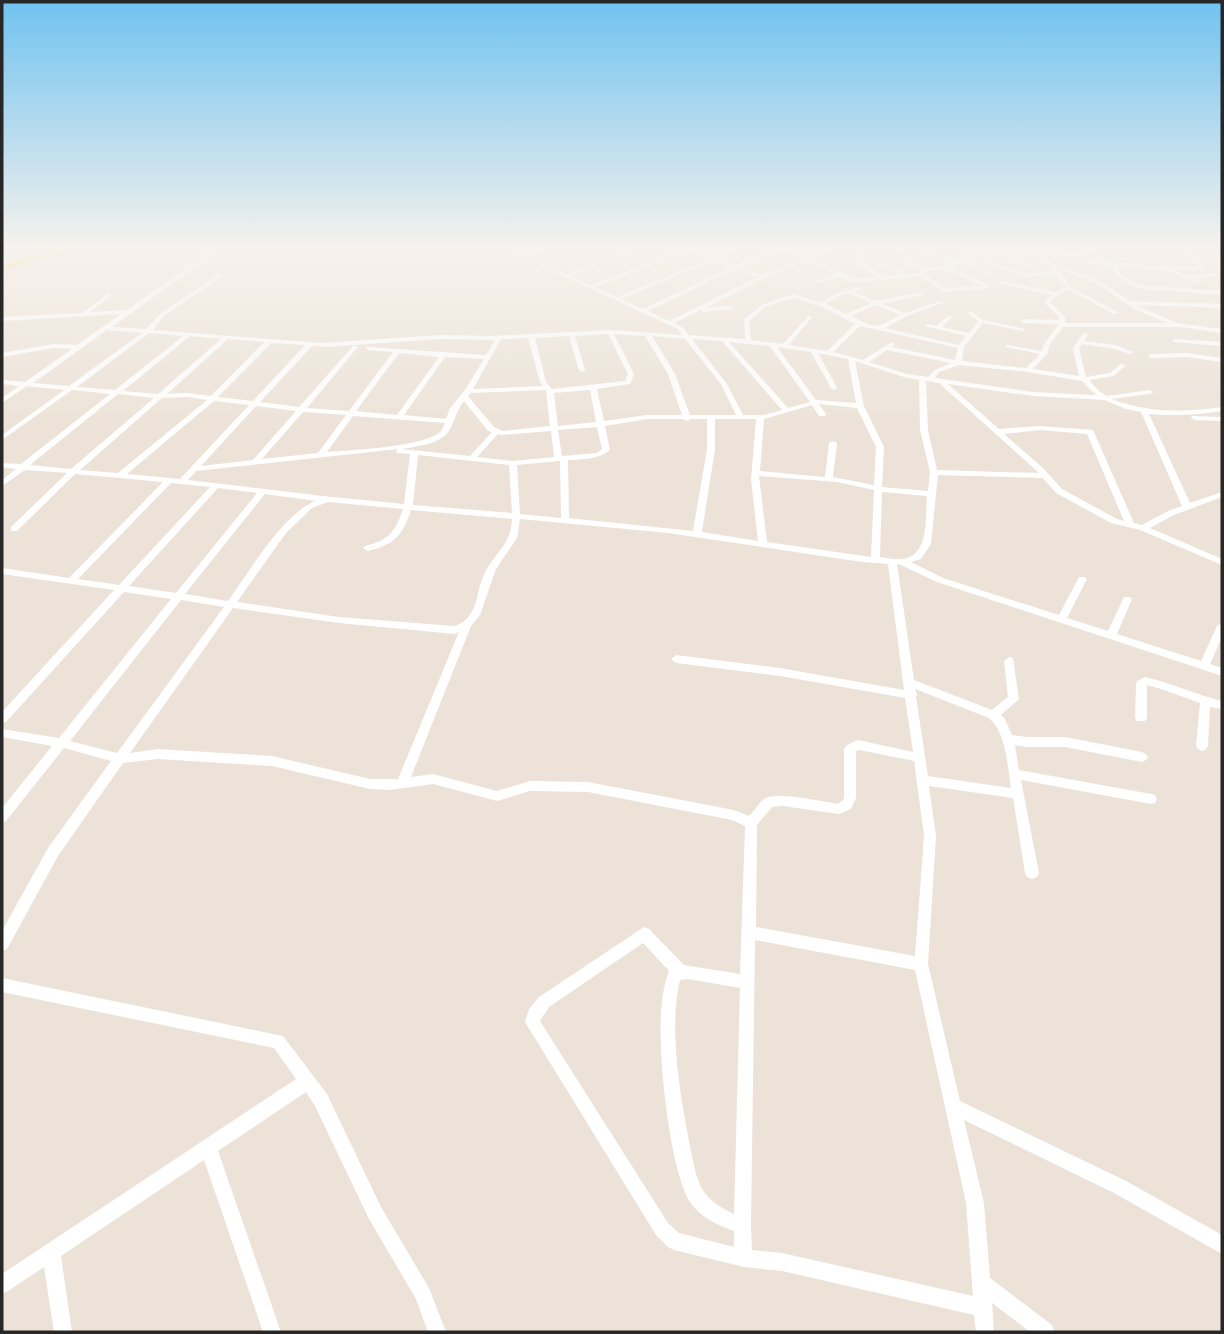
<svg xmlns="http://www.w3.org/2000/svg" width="1224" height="1334" font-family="'Asap Condensed',sans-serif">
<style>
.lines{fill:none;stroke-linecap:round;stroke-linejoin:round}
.street{fill:#fff;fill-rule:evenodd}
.primary{fill:#ffd049;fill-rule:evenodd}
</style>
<rect width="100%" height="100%" fill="#ece2d7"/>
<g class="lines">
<g class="street">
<path d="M204,247H209L214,250L210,257L112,327L146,329L161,313L219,274L222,276L221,277L165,315L153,330L322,343L440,335L492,336L610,330L682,335L678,329L500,247H506L523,254L549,247H556L527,256L565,274L638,247H644L569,276L590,285L685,249L686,247H697L694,249L713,256L736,247H742L718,258L736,265L778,249L779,247H789L787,249L809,256L831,247L833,250L813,258L842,273H846V275L854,279L877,277L849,258L851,255L884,276L901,274L881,264L883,261L908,274L920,273L922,271L899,260L901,257L926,268L952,264L912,249L902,253L884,247L902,249L916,247L955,261L972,256L951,247H957L977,255L1030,253L1022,247H1027L1037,253L1083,252L1086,251L1084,247H1088L1092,252L1084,256H1042L1054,265L1100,281L1130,301L1222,304V308L1136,305L1177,323L1222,329V333L1180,327H1063L1050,344L1047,354L1033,369L1079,376L1073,348L1083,334L1085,333L1088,335L1084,341L1116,345L1133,352L1130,354L1115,349L1082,344L1079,348L1086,377L1110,373L1121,364L1126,365L1114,376L1089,380L1099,391L1107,396L1149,390L1153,392L1149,394L1112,399L1114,400C1150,413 1185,412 1222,407V411C1198,415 1174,416 1149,414L1190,503L1222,492V497L1174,515L1150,528L1222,559V565L1140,530L1111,523L1056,493L1043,478L938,475L931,544L921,559L911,562L943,578L1059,615L1079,577H1085L1087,579L1067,618L1108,631L1124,597H1130L1132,599L1117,634L1201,661L1217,626L1222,623V637L1210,664L1222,668V676L937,582L901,565L897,564L914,680L992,710L1008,697L1004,661L1009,657L1013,658L1019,699L1001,715L1005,719L1012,735L1027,737H1065L1142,752L1146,754L1148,757L1146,760L1142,762L1065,747H1027L1015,745L1019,770L1151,794L1155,795L1157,799L1155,803L1151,804L1021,780L1039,873L1037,877L1032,879L1027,877L1025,873L1013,798L929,786L936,836L928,964L960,1101L1126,1181L1222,1235V1254L1114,1193L964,1120L984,1203L990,1278L1052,1325L1054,1332H1030L992,1303L994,1332H976L974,1315L782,1271L744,1267L674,1250L668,1247L656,1235L525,1022L529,1009L539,997L644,927L649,929L684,965L740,974L745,826L732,820L588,792L530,791L497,801L433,784L390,790L370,789L272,766L158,759L123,763L58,856L7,949L2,951V931L48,848L111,761L64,748L6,821L2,822V808L52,746L2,737V729L59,738L171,599L124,592L6,722L2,723V712L114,590L2,574V568L69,578L163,482L75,474L17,531H11V527L67,473L25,470L2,486V480L16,469L2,467V463L21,464L110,394L72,390L2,440V435L64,390L27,386L2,403V398L19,386L2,384V380L25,382L72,349L53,348L2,357V353L53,344L77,345L121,314L2,321V317L82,313L109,293L112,295L111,296L90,312L127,310L206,255L208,250ZM690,251L709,258L617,297L595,287ZM782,251L805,258L763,275L741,267ZM1005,256V258L1031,270L1034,268L1033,267L1010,256C1029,256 1042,255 1054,272L1024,273L982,257ZM977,258L1023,277L1056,275L1066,287L1055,292L1001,281L998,283L1052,295L1044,302L1060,318V320L1023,319L1020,321L1023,323L1059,324L1044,344L1042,351L1006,345V347L1040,354L1026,368L962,361L964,347L983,323L1023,331L1026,329L983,320L972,312L967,313L978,321L969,333L942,327L952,317L949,315L936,326L927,324L924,326L966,336L959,345L885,328L907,316L945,302L940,301L905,313L882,304L923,295L924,294L921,292L876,301L854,292L860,290L861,289L858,287L837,293L820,303L794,294L763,304L744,319L745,339L689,335L682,327L674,323L700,310L703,312L733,309V307L731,306L705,308L765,278L809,260L836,274L816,280V282L818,283L840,277L853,283L921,276L943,292L990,288V286L951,267L962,263L988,275H992V273L967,261ZM714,260L731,267L643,309L621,299ZM945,268L981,286L944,288L925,274L927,271ZM736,269L758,277L669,321L648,311ZM1058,269L1096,283L1136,310L1167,323H1065V317L1050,302L1058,295L1069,290L1114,314L1119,313L1071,287ZM848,293L871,303L846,314L826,304L841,295ZM794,298L823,307L855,324L827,351L789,345L812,317L809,315L783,344L751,340L749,321L767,306ZM876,305L900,315C874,329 877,329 851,316ZM860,326L958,348L955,360L892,347L895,344L892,342L863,360L833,352ZM107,330L142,333L69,386L33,383ZM149,333L183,336L115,390L77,387ZM608,334L628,374L625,381L552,389L546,382L535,338L569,336L579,370L582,372L585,370L575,336ZM614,334L645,336L668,374L682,415H647L604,421L597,389L630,384L634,374ZM190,336L221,339L158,394L123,391ZM652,336L685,339L721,384L736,415H690L675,374ZM528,338L540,382L543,386L473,389L501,339ZM228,339L264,342L211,396L187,393L167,394ZM440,339L495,340L486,355L367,347L366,348L369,350L393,352L349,411L307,408L357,348L358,347L355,345L353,346L299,407L260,402L312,346L325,347ZM692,339L722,341L782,410L764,415H743L727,384ZM729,342L770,346L810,402L788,408ZM271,343L305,345L253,401L218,397ZM777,347L811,352L831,388L834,390L837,388L818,353L848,359L856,403L816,400ZM887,350L951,363L935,370L928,377L907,374L869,362ZM399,353L439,357L397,415L356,411ZM445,357L484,359L465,390L450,408L446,419L404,415ZM855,361L904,377L919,380L920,430L930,472L928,491L882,487L884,447L864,406ZM959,365L1028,372L1082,381L1096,395L1033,392L935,378L939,372ZM926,381L939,383L1039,473L937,470L928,430ZM948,384L1033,396L1104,400L1126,409L1141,412L1182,506L1168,511L1142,525L1134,523L1093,430L1039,426L999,429ZM546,390L550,426L503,431L494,427L468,396L470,393ZM590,390L596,422L558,426L554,393ZM118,394L154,398L71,469L30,465ZM187,397L207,400L118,473L80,470L162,398ZM214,401L249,405L180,479L127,474ZM464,401L488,431L492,432L470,456L401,449C415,447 441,444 449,431C455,421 456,411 464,401ZM819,404L857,408L876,447L874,485L833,477L837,443L833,441L829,443L825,477L760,471L764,419L812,405L819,416H825L826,414ZM256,406L296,411L253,460L201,466ZM303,412L346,415L318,453L262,459ZM353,416L445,423C443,427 443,429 440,432C423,447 351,450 327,452ZM647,419H683L687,421L691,419H707V449L693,531L569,518L568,460C583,459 598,460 610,450L605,426ZM715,419H756L751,479L758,541L702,532L715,449ZM597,427L602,449L597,453L562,456L558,430ZM1039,430L1087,434L1124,521L1117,519L1062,489L1043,468L1004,434ZM551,431L554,457L513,461L477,457L498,434L502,435ZM398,449L396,451L397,453L410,454L404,504L323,496L188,480L196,471ZM418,455L509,465L512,513L413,505ZM560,461L561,518L520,514L517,465ZM759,476L837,482L874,490L871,557L767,542ZM171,483L210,487L119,585L78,579ZM218,488L257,493L176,593L129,586ZM882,492L927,496C925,517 930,556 902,559C895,560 887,558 880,557ZM265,494L316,501C284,512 249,572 228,601L185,594ZM328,502L403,509C395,532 389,540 365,546L363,548L368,551C394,545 403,535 411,510L512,519C511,547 493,553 483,577C478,588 478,602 471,613C467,620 461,624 454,626L339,617L237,602L286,533L312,508ZM520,519L668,533L862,562L888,564L904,690L780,668L676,655L671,659L676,663L780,676L905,698L913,752L858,740C853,742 847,744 844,749V798L842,801L838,804C824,802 775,791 764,799C759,803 754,811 749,816L734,810L588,782L530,781L497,791L433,774L411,777L471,626L480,615L496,569L517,538ZM181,600L224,607L117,753L70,741ZM233,608L339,623L455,634L459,632L398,779H370L272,756L158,749L130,753ZM915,689L989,718C1007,734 1007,765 1011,788L928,776L916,697L917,695ZM859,750L914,761L924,836L915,956L756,927L757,825L772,807L783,806L839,814L851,809L856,798V751ZM755,940L915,970L966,1203L973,1296L782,1253L752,1250L751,1225ZM643,943L669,971C664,984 662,998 661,1013C658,1054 669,1167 690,1202C700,1217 717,1225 734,1231V1247L679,1233L668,1223L540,1021L549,1007ZM688,979L740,988L734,1214C723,1209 711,1202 704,1192C696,1180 694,1164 691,1151C681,1100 668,1030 680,980Z"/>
<path d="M865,247H871L860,254H856V252Z"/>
<path d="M1188,248L1205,267L1202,269L1176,270L1189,276L1215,273L1218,275L1217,276L1194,278L1201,282L1198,284L1168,271L1116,266L1120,273L1139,285L1222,291V295L1136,288L1116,275L1111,266L1062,260L1065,258L1169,267L1198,266L1185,250Z"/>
<path d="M1175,339L1222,342V346L1173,342V340Z"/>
<path d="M1187,353L1222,358V362L1187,357L1151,358L1148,356L1151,354Z"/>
<path d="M1192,416L1222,417V421L1195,420L1191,418Z"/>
<path d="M1145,677C1172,683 1196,695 1222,701V709L1210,707L1208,746L1206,749L1202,751L1198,749L1196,746L1200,703L1161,689L1147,685V718L1145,721H1137L1135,718L1136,684L1137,681Z"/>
<path d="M2,978L283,1036L327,1094L381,1207L429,1288L446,1332H428L416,1299L369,1219L315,1106L306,1092L218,1151L281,1332H263L204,1160L61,1256L72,1332H54L44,1267L8,1291L2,1294V1274L296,1079L274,1048L2,992Z"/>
</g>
<path class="primary" d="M70,247H83L2,271V265Z"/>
</g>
<linearGradient id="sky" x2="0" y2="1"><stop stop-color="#70c2f0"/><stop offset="0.57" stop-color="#f6f2ed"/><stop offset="1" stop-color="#f6f2ed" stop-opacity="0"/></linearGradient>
<rect width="1224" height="434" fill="url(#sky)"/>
<rect width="1224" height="1334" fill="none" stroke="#272727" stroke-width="7"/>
</svg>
